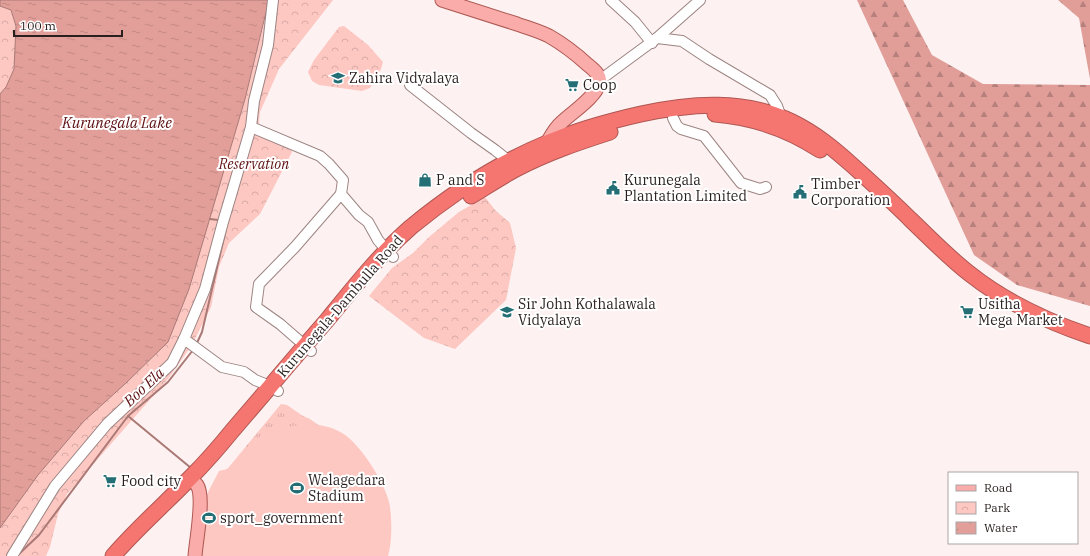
<svg xmlns="http://www.w3.org/2000/svg" width="1090" height="556" font-family="'IBM Plex Serif',serif">
<style>
.grass{fill:url(#grass-tufts)}
.forest{fill:url(#forest-firs)}
.park{fill:url(#park-crowns)}
.pitch{fill:#fdc7c2}
.water{fill:url(#water-ripples);stroke:#aa7975}
.lines{fill:none;stroke-linecap:round;stroke-linejoin:round}
.stream{stroke:#aa7975;stroke-width:2}
.minor-casing{stroke:#9c8482;stroke-width:12}
.major-casing{stroke:#ae5753;stroke-width:15}
.highway-casing{stroke:#ae5753;stroke-width:17}
.minor{stroke:#fff;stroke-width:10}
.major{stroke:#f9aca9;stroke-width:13}
.highway{stroke:#f57570;stroke-width:15}
.labels{text-anchor:middle;stroke-width:4;stroke-linejoin:round;paint-order:stroke}
.poi-label{font-size:14px;fill:#291f1e;stroke:#fff;text-anchor:start}
.park-label{font-size:14px;font-style:italic;fill:#601114;stroke:#fff}
.street-label{font-size:14px;fill:#291f1e;stroke:#fff}
.water-label{font-size:15px;font-style:italic;fill:#5e1013;stroke:#fff}
</style>
<defs>
<pattern id="grass-tufts" width="24" height="20" patternUnits="userSpaceOnUse"><rect width="24" height="20" fill="#fdc7c2"/><path d="M3 7l-1-3M5 7V3M7 7l1-3M15 17l-1-3M17 17v-4M19 17l1-3" fill="none" stroke="#d9aaa6"/></pattern>
<pattern id="forest-firs" width="22" height="20" patternUnits="userSpaceOnUse"><rect width="22" height="20" fill="#e19e99"/><path d="M5 1l3.5 6h-7zM16 11l3.5 6h-7z" fill="#b6807c"/></pattern>
<pattern id="park-crowns" width="20" height="18" patternUnits="userSpaceOnUse"><rect width="20" height="18" fill="#fdc7c2"/><path d="M2 6a3 3 0 1 1 6 0M12 15a3 3 0 1 1 6 0" fill="none" stroke="#d9aaa6"/></pattern>
<pattern id="water-ripples" width="26" height="14" patternUnits="userSpaceOnUse"><rect width="26" height="14" fill="#e29f9a"/><path d="M2 4q2-2 4 0t4 0M15 11q2-2 4 0t4 0" fill="none" stroke="#c28884"/></pattern>
</defs>
<rect width="100%" height="100%" fill="#fdf2f1"/>
<path class="grass" d="M281,404L287,405L303,416L310,419L336,438L236,469L214,483L229,467Z"/>
<g class="forest">
<path d="M857,0H903L932,55L983,84L1090,85V306L1017,285L974,255Z"/>
<path d="M1058,0H1090V79L1079,18Z"/>
</g>
<g class="park">
<path d="M270,0H333L279,69L260,112L258,131L260,136L289,143L292,152L260,214L229,243L219,267L211,307L192,345L168,379L67,494L58,514L50,547L46,556H0V528L38,475L84,421L126,383L168,342L189,289L245,99Z"/>
<path d="M0,6L11,10L16,26L14,69L6,87L0,94Z"/>
<path d="M344,26L368,45L383,62L381,69L370,88L362,91L319,85L312,81L308,72L314,60L339,27Z"/>
<path d="M485,197L496,211L510,223L516,248L506,300L455,349L424,338L369,296L392,268L413,253L429,237L459,212Z"/>
</g>
<path class="pitch" d="M307,423C319,425 331,426 342,433C360,443 388,487 390,507C392,521 392,543 388,556H197L204,500L219,471L235,467L250,451L267,439L288,427Z"/>
<path class="water" d="M0,0H269L245,99L189,289L168,342L126,383L84,421L38,475L0,528V94L6,87L14,69L16,26L11,10L0,6Z"/>
<g class="lines">
<g class="stream">
<path d="M210,219L218,220L220,221"/>
<path d="M196,345L202,332L226,229"/>
<path d="M128,416L191,468"/>
<path d="M20,553L39,535L128,416L168,382L193,350"/>
</g>
<g class="minor-casing">
<g id="minor">
<path d="M611,0L635,22L652,43"/>
<path d="M657,38L700,0"/>
<path d="M600,80L657,38L682,41L709,59L770,95L777,106L781,117V120"/>
<path d="M410,85L471,133L495,150L509,161"/>
<path d="M673,118L677,126L681,129L704,136L741,183L760,189L766,187"/>
<path d="M251,127L320,156L329,164L343,180L341,194L359,215L368,222L378,240L387,251L393,257"/>
<path d="M184,339L222,367L244,372L255,380L270,386L278,391"/>
<path d="M311,351L280,324L256,307L259,284L295,247L341,194"/>
<path d="M12,556L55,486L107,424L172,363L184,339L205,289L223,222L234,185L251,127L254,101L268,45L273,0"/>
</g>
</g>
<g class="major-casing">
<g id="major">
<path d="M442,0C467,8 492,16 517,24C528,28 539,31 549,36C563,44 576,54 588,65C594,70 602,76 599,84C595,98 571,113 561,123C555,128 551,136 547,143L549,148"/>
<path d="M190,478C192,480 195,483 197,485C205,497 196,540 195,556"/>
</g>
</g>
<g class="highway-casing">
<g id="highway">
<path d="M715,114C752,117 788,129 820,150"/>
<path d="M471,196C486,187 501,177 516,169C546,153 579,142 610,132"/>
<path d="M113,556C137,528 165,504 191,477C205,463 219,447 232,431C244,417 256,403 268,389C288,365 308,342 328,319C354,287 380,254 411,227C451,194 499,163 547,143C577,130 610,121 641,114C692,103 744,99 792,122C815,133 834,149 852,165C872,183 892,201 911,220C930,238 949,258 970,274C1004,301 1049,322 1090,336"/>
</g>
</g>
<use href="#minor" class="minor"/>
<use href="#major" class="major"/>
<use href="#highway" class="highway"/>
</g>
<defs>
<g id="school-bare" transform="scale(1.08)"><path d="M0-5L7-2L0 1L-7-2ZM-4 1L0 2.5L4 1V4Q0 6-4 4Z" fill="#246e76" stroke="#fff" stroke-width="2.5" paint-order="stroke"/></g>
<g id="supermarket-bare" transform="scale(1.08)"><path d="M-6-5.5h2.5l.6 2H6L4.5 2H-2.5L-4.4-4H-6ZM-1.5 3.2a1.3 1.3 0 1 0 .1 0ZM3 3.2a1.3 1.3 0 1 0 .1 0Z" fill="#246e76" stroke="#fff" stroke-width="2.5" paint-order="stroke"/></g>
<g id="shop-bare" transform="scale(1.08)"><path d="M-5-2.5h2.3a2.7 3.5 0 0 1 5.4 0H5L5.5 6h-11ZM-1.5-2.5h3a1.5 2.3 0 0 0-3 0Z" fill="#246e76" stroke="#fff" stroke-width="2.5" paint-order="stroke"/></g>
<g id="civic-bare" transform="scale(1.08)"><path d="M-.6-6.5H3V-4.5H.6V-3L4-1V1h2V6H-6V1h2V-1L-.6-3ZM-1.2 2.5V6h2.4V2.5Z" fill="#246e76" stroke="#fff" stroke-width="2.5" paint-order="stroke"/></g>
<g id="stadium-bare" transform="scale(1.08)"><path d="M0-5a6.5 5 0 1 0 0 10a6.5 5 0 1 0 0-10ZM-3.5-1.8h7v3.6h-7Z" fill="#246e76" stroke="#fff" stroke-width="2.5" paint-order="stroke"/></g>
</defs>
<g fill-rule="evenodd">
<use href="#school-bare" x="338" y="78"/>
<use href="#supermarket-bare" x="572" y="85"/>
<use href="#shop-bare" x="425" y="180"/>
<use href="#civic-bare" x="613" y="188"/>
<use href="#civic-bare" x="800" y="192"/>
<use href="#school-bare" x="507" y="312"/>
<use href="#supermarket-bare" x="967" y="312"/>
<use href="#supermarket-bare" x="110" y="481"/>
<use href="#stadium-bare" x="297" y="488"/>
<use href="#stadium-bare" x="209" y="518"/>
</g>
<g class="labels">
<g class="poi-label">
<text x="349" y="83">Zahira Vidyalaya</text>
<text x="583" y="90">Coop</text>
<text x="436" y="185">P and S</text>
<text x="624" y="185">Kurunegala<tspan x="624" dy="16">Plantation Limited</tspan></text>
<text x="811" y="189">Timber<tspan x="811" dy="16">Corporation</tspan></text>
<text x="518" y="309">Sir John Kothalawala<tspan x="518" dy="16">Vidyalaya</tspan></text>
<text x="978" y="309">Usitha<tspan x="978" dy="16">Mega Market</tspan></text>
<text x="308" y="485">Welagedara<tspan x="308" dy="16">Stadium</tspan></text>
<text x="121" y="486">Food city</text>
<text x="220" y="523">sport_government</text>
</g>
<g class="park-label">
<text x="254" y="169">Reservation</text>
</g>
<g class="street-label">
<text transform="translate(340 306) rotate(-49)" y="5">Kurunegala-Dambulla Road</text>
</g>
<g class="water-label">
<text x="117" y="128">Kurunegala Lake</text>
<text transform="translate(144 387) rotate(-43)" y="5">Boo Ela</text>
</g>
</g>
<rect x="948" y="472" width="130" height="72" fill="#ffffff" stroke="#a9a5a5"/>
<rect x="956" y="485" width="20" height="6" fill="#f9aca9" stroke="#a9a5a5"/>
<text x="984" y="492" font-size="12" fill="#291f1e">Road</text>
<rect x="956" y="502" width="20" height="12" fill="url(#park-crowns)" stroke="#a9a5a5"/>
<text x="984" y="512" font-size="12" fill="#291f1e">Park</text>
<rect x="956" y="522" width="20" height="12" fill="url(#water-ripples)" stroke="#a9a5a5"/>
<text x="984" y="532" font-size="12" fill="#291f1e">Water</text>
<path d="M14 30v6h108v-6" fill="none" stroke="#291f1e" stroke-width="2"/>
<text x="20" y="30" font-size="12" fill="#291f1e" stroke="#ffffff" stroke-width="3" paint-order="stroke">100 m</text>
</svg>
